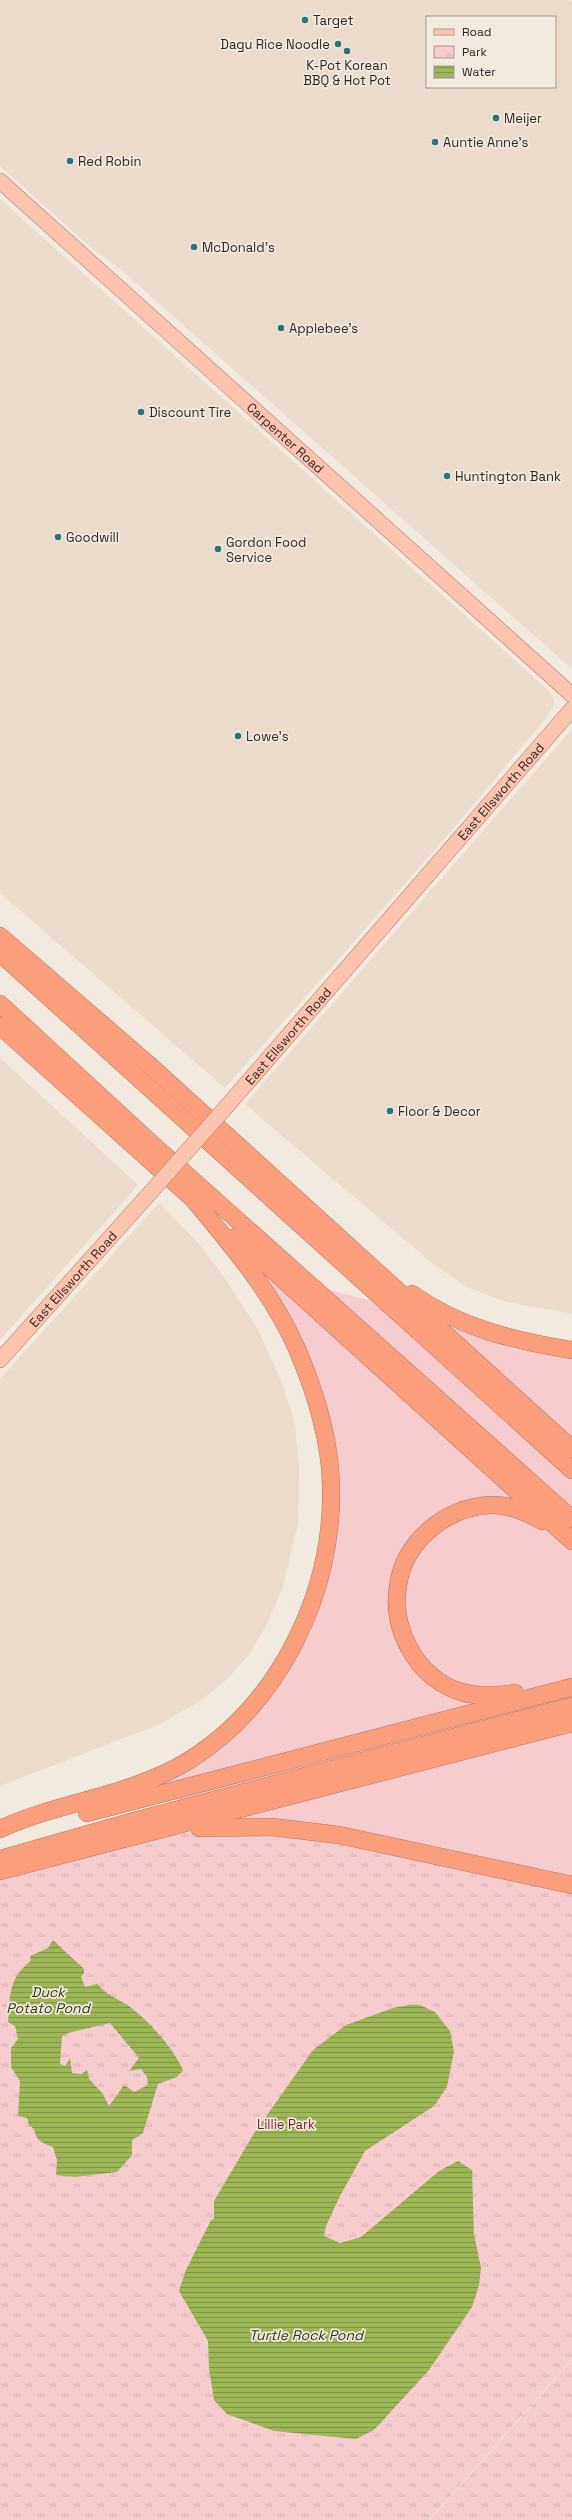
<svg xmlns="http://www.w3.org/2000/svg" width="572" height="2520" font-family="'Space Grotesk',sans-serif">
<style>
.built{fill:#eadbcc;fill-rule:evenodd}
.grass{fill:#f7cccf}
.park{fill:url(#park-tufts)}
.water{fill:url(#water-rules);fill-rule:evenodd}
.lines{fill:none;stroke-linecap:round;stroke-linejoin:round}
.major-casing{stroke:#b3755e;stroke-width:16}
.highway-casing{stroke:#b3755e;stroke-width:18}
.major{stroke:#fdc5b0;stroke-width:15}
.highway{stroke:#fb9e7c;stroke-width:17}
.major-bridge-casing{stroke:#b3755e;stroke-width:16;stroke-linecap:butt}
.major-bridge{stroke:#fdc5b0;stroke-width:15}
.poi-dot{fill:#2a737a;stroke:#f2e9df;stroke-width:1.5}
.labels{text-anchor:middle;stroke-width:3.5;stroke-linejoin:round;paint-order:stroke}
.poi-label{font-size:13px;fill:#2c2825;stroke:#f2e9df;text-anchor:start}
.street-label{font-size:13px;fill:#2c2825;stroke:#f2e9df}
.park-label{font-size:13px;fill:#751a2d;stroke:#f2e9df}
.water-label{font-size:14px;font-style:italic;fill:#2e3911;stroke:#f2e9df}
</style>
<defs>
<pattern id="park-tufts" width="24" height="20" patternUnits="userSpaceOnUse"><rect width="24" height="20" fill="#f7cccf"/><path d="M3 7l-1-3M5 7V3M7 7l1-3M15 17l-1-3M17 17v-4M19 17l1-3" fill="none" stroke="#d4afb2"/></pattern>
<pattern id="water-rules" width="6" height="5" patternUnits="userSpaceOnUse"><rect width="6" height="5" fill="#9db757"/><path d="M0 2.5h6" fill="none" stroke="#809548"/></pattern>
</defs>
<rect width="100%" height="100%" fill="#f2e9df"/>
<g class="built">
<path d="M0,0H568L572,3V669L120,269L88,245L0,166ZM427,17H555V87H427Z"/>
<path d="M0,199L548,690L554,700L553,707L545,719L453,829L225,1088L0,893Z"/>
<path d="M572,729V1314L506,1302L467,1287L432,1263L245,1104Z"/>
<path d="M0,1058L138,1185L0,1340Z"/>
<path d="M159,1203L201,1246L226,1280L257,1328L282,1383L295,1425L299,1468L298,1524L283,1586L267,1624L248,1656L227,1679L200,1701L160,1724L0,1786V1379Z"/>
</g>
<path class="grass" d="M262,1272L440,1319L514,1349L572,1357V1876L333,1826L238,1820L148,1790L203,1759L264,1705L311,1632L337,1538L333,1446Z"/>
<g class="park">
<path d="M204,1831L278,1832L572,1889V2359L429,2520H0V1876L181,1833Z"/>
<path d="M572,2360V2520H430Z"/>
</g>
<g class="water">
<path d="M53,1940L84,1969V1973L81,1977L85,1987L97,1984C106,1994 116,1998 127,2005C147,2018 174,2049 183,2070L177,2077L158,2084L143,2133L132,2140V2155L117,2172L75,2177L56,2175L57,2160L53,2147C42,2143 36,2141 34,2129L29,2125L27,2118L18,2116L20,2081L11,2067V2048L18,2039L15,2026L8,2022C10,1996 8,1978 31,1961L30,1956L48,1948ZM110,2023L139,2058L129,2071L141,2069L147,2077L148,2085L134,2092L124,2085L109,2106L103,2094L89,2079L87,2070L81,2074L72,2073L70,2058L65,2066L60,2064L62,2036L68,2033Z"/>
<path d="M409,2005H420L435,2012L450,2031L454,2051L447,2087L434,2106L365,2151L340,2196L326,2226L324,2236L340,2243L361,2237L439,2171L458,2161L472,2170L474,2234L481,2268L479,2285L472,2307L429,2370L374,2430L356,2439L274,2431L227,2414L214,2400L209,2369L208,2341L179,2291L186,2270L211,2220L214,2219V2201L253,2135L313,2050L346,2025L393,2008Z"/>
</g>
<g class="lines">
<g class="major-casing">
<g id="major">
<path id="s1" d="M0,181L572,695"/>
<path id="s2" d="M227,1106L572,709"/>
<path id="s3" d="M0,1360L150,1193"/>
</g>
</g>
<g class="highway-casing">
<g id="highway">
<path d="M0,936L147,1063L572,1449"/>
<path d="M0,953L572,1470"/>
<path d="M0,1004L150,1142L572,1519"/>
<path d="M0,1026L201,1206"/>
<path d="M236,1237L572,1541"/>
<path d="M412,1294C460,1328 515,1341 572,1350"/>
<path d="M515,1693C496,1696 478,1697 461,1692C417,1678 391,1630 398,1586C404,1541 446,1507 491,1505C509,1504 526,1512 542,1521"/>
<path d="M87,1813L572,1687"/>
<path d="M199,1828L272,1827L339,1835L572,1885"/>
<path d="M0,1829C61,1801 128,1797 188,1761C280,1704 334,1592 331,1485C330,1439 315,1391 297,1349C272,1292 232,1246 193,1199"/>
<path d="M0,1859L134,1821L572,1706"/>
<path d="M0,1871L572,1723"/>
</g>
</g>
<use href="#major" class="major"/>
<use href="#highway" class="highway"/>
<g class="major-bridge-casing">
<path id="major-bridge" d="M150,1193L227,1106"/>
</g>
<use href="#major-bridge" class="major-bridge"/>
</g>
<g class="poi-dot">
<circle cx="305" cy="20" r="4"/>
<circle cx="338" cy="44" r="4"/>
<circle cx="347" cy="51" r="4"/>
<circle cx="496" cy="118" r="4"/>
<circle cx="435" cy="142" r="4"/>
<circle cx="70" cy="161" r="4"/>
<circle cx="194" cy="247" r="4"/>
<circle cx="281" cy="328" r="4"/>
<circle cx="141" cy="412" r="4"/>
<circle cx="447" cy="476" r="4"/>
<circle cx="58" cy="537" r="4"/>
<circle cx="218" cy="549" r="4"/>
<circle cx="238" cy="736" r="4"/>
<circle cx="390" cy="1111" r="4"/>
</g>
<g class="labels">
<g class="poi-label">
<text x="313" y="25">Target</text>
<text x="330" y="49" text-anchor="end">Dagu Rice Noodle</text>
<text x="347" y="70" text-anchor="middle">K-Pot Korean<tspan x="347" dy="15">BBQ &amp; Hot Pot</tspan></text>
<text x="504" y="123">Meijer</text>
<text x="443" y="147">Auntie Anne's</text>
<text x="78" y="166">Red Robin</text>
<text x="202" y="252">McDonald's</text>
<text x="289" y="333">Applebee's</text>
<text x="149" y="417">Discount Tire</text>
<text x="455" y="481">Huntington Bank</text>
<text x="66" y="542">Goodwill</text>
<text x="226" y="547">Gordon Food<tspan x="226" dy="15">Service</tspan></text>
<text x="246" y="741">Lowe's</text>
<text x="398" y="1116">Floor &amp; Decor</text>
</g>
<g class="street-label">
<text dy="5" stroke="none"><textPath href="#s1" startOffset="384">Carpenter Road</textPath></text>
<text dy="5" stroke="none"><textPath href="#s2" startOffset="417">East Ellsworth Road</textPath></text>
<text dy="5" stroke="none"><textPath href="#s2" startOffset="93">East Ellsworth Road</textPath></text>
<text dy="5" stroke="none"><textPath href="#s3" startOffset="109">East Ellsworth Road</textPath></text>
</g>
<g class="park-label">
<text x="286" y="2129">Lillie Park</text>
</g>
<g class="water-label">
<text x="48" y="1997">Duck<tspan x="48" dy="16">Potato Pond</tspan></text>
<text x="306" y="2340">Turtle Rock Pond</text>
</g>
</g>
<rect x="426" y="16" width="130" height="72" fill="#f2e9df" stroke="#a39c95"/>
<rect x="434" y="29" width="20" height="6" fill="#fdc5b0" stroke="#a39c95"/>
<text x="462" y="36" font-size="12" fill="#2c2825">Road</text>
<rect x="434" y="46" width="20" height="12" fill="url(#park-tufts)" stroke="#a39c95"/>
<text x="462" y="56" font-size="12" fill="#2c2825">Park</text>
<rect x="434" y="66" width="20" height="12" fill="url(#water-rules)" stroke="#a39c95"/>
<text x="462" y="76" font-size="12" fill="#2c2825">Water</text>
</svg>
